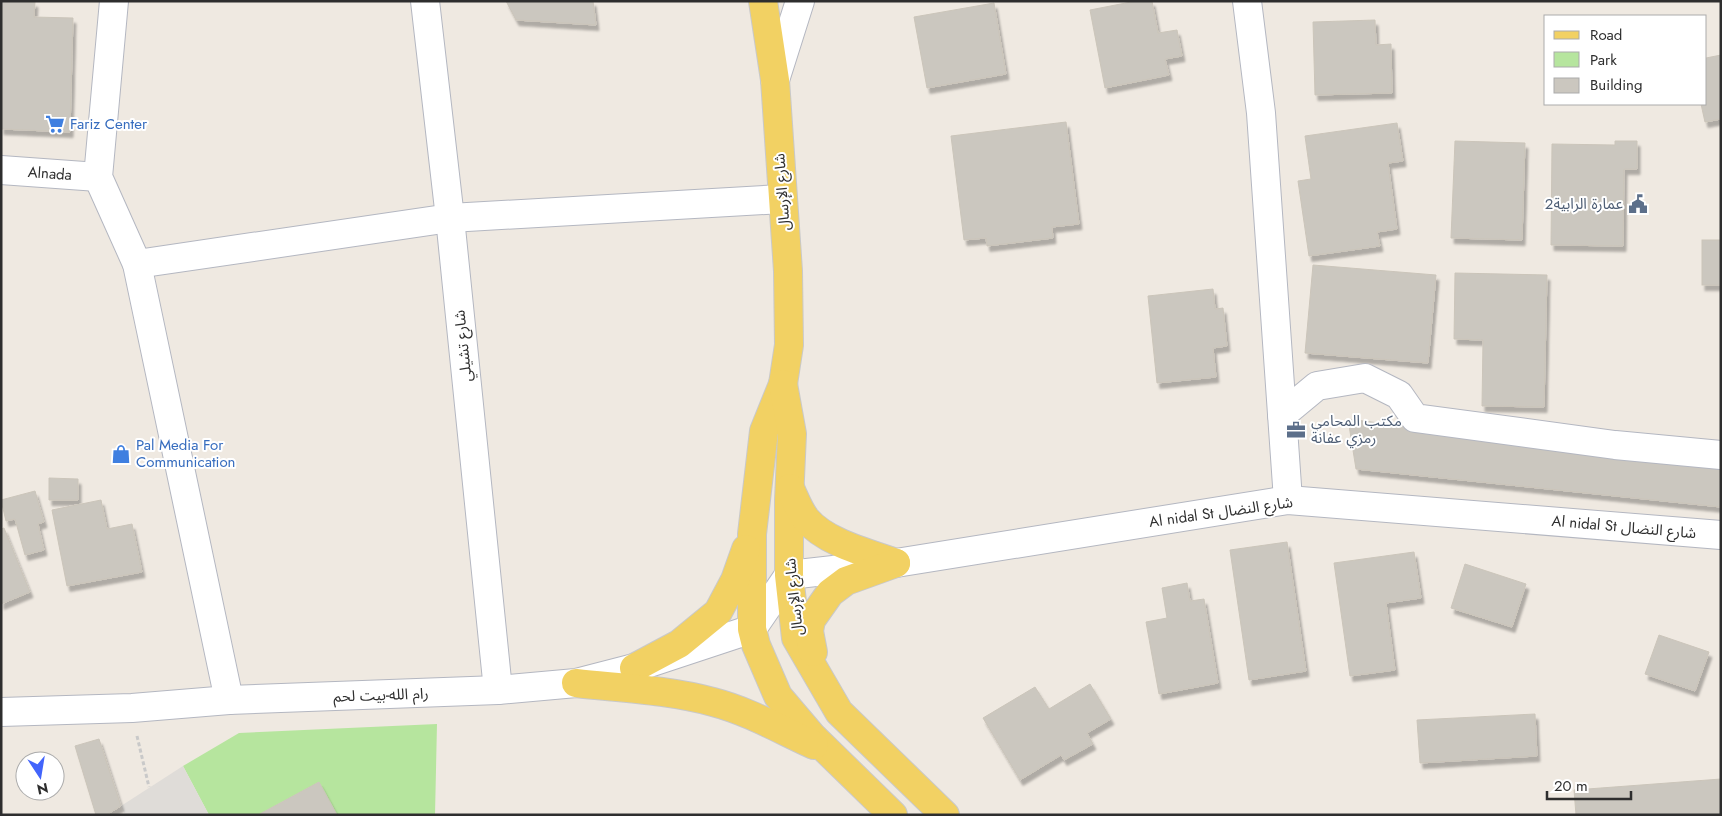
<svg xmlns="http://www.w3.org/2000/svg" width="1722" height="816" font-family="Jost,'Noto Sans Arabic',sans-serif">
<style>
.green{fill:#b6e59e}
.plaza{fill:#dfdcd8}
.building{fill:#cbc7bf;stroke:#cbc5ba;filter:url(#shadow)}
.lines{fill:none;stroke-linecap:round;stroke-linejoin:round}
.minor-casing{stroke:#b4b7c1;stroke-width:30}
.major-casing{stroke:#c9c9c9;stroke-width:30}
.path{stroke:#c9c9c9;stroke-width:3;stroke-dasharray:4 2.5;stroke-linecap:butt}
.minor{stroke:#fff;stroke-width:28}
.major{stroke:#f2d163;stroke-width:28}
.labels{text-anchor:middle;stroke-width:4;stroke-linejoin:round;paint-order:stroke}
.shop-label{font-size:15px;fill:#366cbe;stroke:#fff;text-anchor:start}
.street-label{font-size:15px;fill:#2e2e2e;stroke:#fff}
.service-label{font-size:15px;fill:#4e5e75;stroke:#fff;text-anchor:end}
</style>
<defs>
<filter id="shadow"><feDropShadow dx="3" dy="5.5" stdDeviation="1" flood-color="#0004"/></filter>
</defs>
<rect width="100%" height="100%" fill="#efe9e1"/>
<path class="green" d="M437,724L435,815H337L319,782L258,815H209L183,766L239,733Z"/>
<path class="plaza" d="M183,766L209,815H125L121,806Z"/>
<g class="building">
<path d="M1,1L35,2L34,17L73,18L70,132L1,129Z"/>
<path d="M506,1H593L596,25L516,20Z"/>
<path d="M1136,1H1152L1158,33L1177,30L1182,56L1165,59L1169,75L1105,88L1090,10Z"/>
<path d="M994,3L1006,74L927,88L914,17Z"/>
<path d="M1375,20L1376,45L1391,44L1392,93L1315,95L1313,22Z"/>
<path d="M1721,55V119L1705,122L1701,104H1706V58Z"/>
<path d="M1066,122L1079,224L1052,227L1053,238L987,246L986,238L964,240L951,136Z"/>
<path d="M1397,123L1403,161L1388,163L1397,229L1377,232L1380,246L1309,256L1298,181L1311,179L1305,136Z"/>
<path d="M1455,141L1525,143L1522,240L1451,238Z"/>
<path d="M1615,141H1637V169H1624L1623,246L1551,245L1552,144L1615,145Z"/>
<rect x="1702" y="240" width="19" height="45"/>
<path d="M1313,265L1436,275L1428,363L1305,353Z"/>
<path d="M1455,273L1547,275L1544,407L1482,406L1483,340L1454,339Z"/>
<path d="M1213,289L1215,309L1223,308L1227,346L1213,348L1216,377L1157,383L1148,296Z"/>
<path d="M1348,419L1721,467V507L1356,469Z"/>
<path d="M49,478L78,479V500H49Z"/>
<path d="M35,491L44,522L38,524L44,550L25,555L15,519L6,521L1,500Z"/>
<path d="M101,500L107,529L132,524L142,572L67,586L52,510Z"/>
<path d="M4,528L30,592L1,604V529Z"/>
<path d="M1287,542L1306,671L1249,680L1230,550Z"/>
<path d="M1414,552L1421,598L1386,603L1395,670L1350,676L1334,563Z"/>
<path d="M1465,564L1526,584L1512,627L1451,608Z"/>
<path d="M1187,583L1190,601L1204,599L1218,683L1159,694L1146,622L1167,618L1162,588Z"/>
<path d="M1659,635L1709,652L1695,691L1645,674Z"/>
<path d="M1090,684L1111,719L1087,733L1093,744L1064,760L1061,755L1020,780L983,718L1035,687L1049,709Z"/>
<path d="M1535,714L1537,756L1420,763L1417,720Z"/>
<path d="M99,739L121,806L106,815H96L75,746Z"/>
<path d="M1721,779V815H1576L1574,790Z"/>
<path d="M319,782L337,815H258Z"/>
</g>
<g class="lines">
<g class="minor-casing">
<g id="minor">
<path d="M114,1L98,177L137,264L229,700"/>
<path d="M425,1L450,218L498,690"/>
<path d="M1247,1L1261,113L1288,500"/>
<path d="M775,80L800,1"/>
<path id="s1" d="M1,170L98,177"/>
<path d="M137,264L450,218L782,199"/>
<path d="M1282,415L1317,386L1365,378L1399,395L1415,418L1615,445L1721,455"/>
<path d="M1,712L132,708L229,700L498,690L576,683L634,668L752,629L789,575L896,563L1288,500L1721,535"/>
</g>
</g>
<g class="major-casing">
<g id="major">
<path d="M763,1L775,80L788,271L789,345L783,384L764,431L752,534V629L756,645L778,696L812,736L893,815"/>
<path d="M783,384L792,434L789,500V575L796,638L839,712L945,815"/>
<path d="M790,488C795,499 799,510 806,519C826,543 868,553 896,563"/>
<path d="M813,652L809,631L811,620L830,593L846,581L896,563"/>
<path d="M634,668L679,644L718,612L735,580L746,549"/>
<path d="M576,683C621,688 669,690 713,702C748,711 781,730 814,745"/>
</g>
</g>
<path class="path" d="M137,736L149,787"/>
<use href="#minor" class="minor"/>
<use href="#major" class="major"/>
</g>
<defs>
<g id="supermarket-bare" transform="scale(1.5)"><path d="M-6-5.5h2.5l.6 2H6L4.5 2H-2.5L-4.4-4H-6ZM-1.5 3.2a1.3 1.3 0 1 0 .1 0ZM3 3.2a1.3 1.3 0 1 0 .1 0Z" fill="#3f7fe0" stroke="#fff" stroke-width="2.5" paint-order="stroke"/></g>
<g id="civic-bare" transform="scale(1.5)"><path d="M-.6-6.5H3V-4.5H.6V-3L4-1V1h2V6H-6V1h2V-1L-.6-3ZM-1.2 2.5V6h2.4V2.5Z" fill="#5c6f8a" stroke="#fff" stroke-width="2.5" paint-order="stroke"/></g>
<g id="office-bare" transform="scale(1.5)"><path d="M-6-3h4V-5.5h4V-3h4V5H-6ZM-1-4.5V-3h2v-1.5ZM-6 0V1H6V0Z" fill="#5c6f8a" stroke="#fff" stroke-width="2.5" paint-order="stroke"/></g>
<g id="shop-bare" transform="scale(1.5)"><path d="M-5-2.5h2.3a2.7 3.5 0 0 1 5.4 0H5L5.5 6h-11ZM-1.5-2.5h3a1.5 2.3 0 0 0-3 0Z" fill="#3f7fe0" stroke="#fff" stroke-width="2.5" paint-order="stroke"/></g>
</defs>
<g fill-rule="evenodd">
<use href="#supermarket-bare" x="55" y="124"/>
<use href="#civic-bare" x="1638" y="204"/>
<use href="#office-bare" x="1296" y="430"/>
<use href="#shop-bare" x="121" y="454"/>
</g>
<g class="labels">
<g class="shop-label">
<text x="70" y="129">Fariz Center</text>
<text x="136" y="450">Pal Media For<tspan x="136" dy="17">Communication</tspan></text>
</g>
<g class="street-label">
<text dy="5" stroke="none"><textPath href="#s1" startOffset="49">Alnada</textPath></text>
<text transform="translate(782 192) rotate(-94)" y="5">شارع الإرسال</text>
<text transform="translate(463 346) rotate(-96)" y="5">شارع تشيلي</text>
<text transform="translate(1221 512) rotate(-8)" y="5">Al nidal St شارع النضال</text>
<text transform="translate(1624 527) rotate(5)" y="5">Al nidal St شارع النضال</text>
<text transform="translate(794 597) rotate(-96)" y="5">شارع الإرسال</text>
<text transform="translate(381 695) rotate(-2)" y="5">رام الله-بيت لحم</text>
</g>
<g class="service-label">
<text x="1623" y="209">عمارة الرابية2</text>
<text x="1311" y="426" text-anchor="start">مكتب المحامي<tspan x="1311" dy="17">رمزي عفانة</tspan></text>
</g>
</g>
<rect width="1722" height="816" fill="none" stroke="#2e2e2e" stroke-width="5"/>
<rect x="1544" y="15" width="162" height="90" fill="#ffffff" stroke="#ababab"/>
<rect x="1554" y="31" width="25" height="8" fill="#f2d163" stroke="#ababab"/>
<text x="1590" y="40" font-size="15" fill="#2e2e2e">Road</text>
<rect x="1554" y="52" width="25" height="15" fill="#b6e59e" stroke="#ababab"/>
<text x="1590" y="65" font-size="15" fill="#2e2e2e">Park</text>
<rect x="1554" y="78" width="25" height="15" fill="#cbc7bf" stroke="#ababab"/>
<text x="1590" y="90" font-size="15" fill="#2e2e2e">Building</text>
<g transform="translate(40 776) rotate(168)"><circle r="24" fill="#ffffff" stroke="#ababab"/>
<path d="M0-4L9 19L0 12L-9 19Z" fill="#4264fb"/>
<text y="-8" font-size="14" font-weight="bold" text-anchor="middle" fill="#2e2e2e">N</text>
</g>
<path d="M1547 791v8h84v-8" fill="none" stroke="#2e2e2e" stroke-width="2.5"/>
<text x="1554" y="791" font-size="15" fill="#2e2e2e" stroke="#ffffff" stroke-width="4" paint-order="stroke">20 m</text>
</svg>
